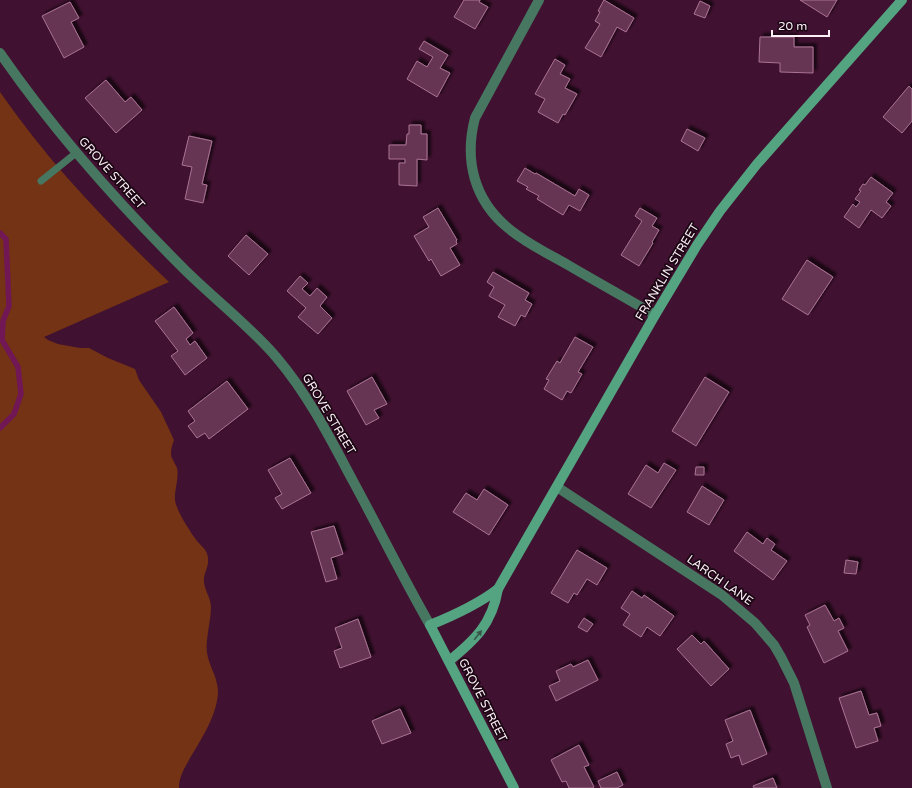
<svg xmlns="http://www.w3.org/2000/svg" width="912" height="788" font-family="'Varela Round',sans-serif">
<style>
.green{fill:#743314}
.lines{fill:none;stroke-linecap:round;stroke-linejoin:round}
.stream{stroke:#711755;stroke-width:5.5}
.building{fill:#663453;stroke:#ab7394;filter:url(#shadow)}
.lane{stroke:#477661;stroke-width:7}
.street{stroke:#477661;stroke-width:10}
.secondary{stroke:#54a482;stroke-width:10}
.oneway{fill:#38564a}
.labels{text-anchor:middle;stroke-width:3.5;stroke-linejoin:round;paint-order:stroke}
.street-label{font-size:12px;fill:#fceff6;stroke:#1b0713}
</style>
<defs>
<filter id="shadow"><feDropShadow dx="3.5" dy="-3.5" stdDeviation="1" flood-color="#0009"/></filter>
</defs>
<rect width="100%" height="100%" fill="#401130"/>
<path class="green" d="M0,92C49,163 107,223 169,282L44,337L48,340L58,344L80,348H89L108,358L135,369L139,380L161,412L174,440C172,446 169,454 173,460C174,463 176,465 177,468C180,481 171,495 177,507C180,516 191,533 197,541C202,547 207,549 208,558C209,566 205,571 204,578C203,589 211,597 211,607C211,620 205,642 207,653C209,666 217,676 218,690C218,715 201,739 189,760C184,769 179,777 179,788H0Z"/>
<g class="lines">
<path class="stream" d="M0,233L6,239L9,306L3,321L2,340L18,367L21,394L14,414L0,428"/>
</g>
<g class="building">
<path d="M464,0H480L479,2L488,7L475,29L454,17Z"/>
<path d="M604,0L634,18L626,32L617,27L601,57L585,48L600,24L595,21L600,12L598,11Z"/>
<path d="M800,0H837L827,17Z"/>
<path d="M700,1L710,6L705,18L694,14Z"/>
<path d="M70,2L79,18L71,22L84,47L64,58L42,16Z"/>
<path d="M760,37H794V47H813V73L780,72V63L759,62Z"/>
<path d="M424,41L448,55L440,68L450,73L437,97L407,79L417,61L427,67L433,57L419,49Z"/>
<path d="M555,59L565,65L560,74L570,79L565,88L577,94L565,115L563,114L558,123L538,112L545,99L535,94Z"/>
<path d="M106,80L125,102L131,97L142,110L116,133L85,98Z"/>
<path d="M909,86L912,89V121L902,133L883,117Z"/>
<path d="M409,125H421V134H427V160L417,159V186L399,185V163H405V159H389V145H406L407,134H409Z"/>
<path d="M687,129L705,138L698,151L681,141Z"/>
<path d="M189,136L212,141L202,184L207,185L203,203L185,199L192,167L182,165Z"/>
<path d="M525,168L535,174L536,173L575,196L579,189L589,195L580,211L569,205L563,215L537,199L539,196L526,189L528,187L517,181Z"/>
<path d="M871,177L893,193L886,202L891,206L882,218L871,210L859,228L844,217L853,204L856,207L860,202L855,199L861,191L859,190L863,184L865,185Z"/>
<path d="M438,208L457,240L456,241L457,244L450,248L460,265L441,276L431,259L429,261L414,236L429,227L423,217Z"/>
<path d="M640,208L657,218L652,226L659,230L652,242L653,243L639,266L621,255L642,221L635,216Z"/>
<path d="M246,235L268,254L249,275L228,256Z"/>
<path d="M807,260L833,277L808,315L782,299Z"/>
<path d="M493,272L529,293L525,300L532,304L525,317L521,315L515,326L498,317L505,305L489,296L494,287L487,282Z"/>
<path d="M300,276L308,283L302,289L310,296L317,288L327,297L320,306L332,318L318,334L298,317L306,308L287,291Z"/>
<path d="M174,307L193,333L186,339L190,345L195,341L207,358L185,375L171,356L178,351L155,321Z"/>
<path d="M575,337L593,347L578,372L582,374L571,393L567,391L562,400L544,389L549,380L546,379L557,361L560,363Z"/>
<path d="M372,377L387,404L374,410L379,418L366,425L347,391Z"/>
<path d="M705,377L729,392L696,446L672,431Z"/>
<path d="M227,381L248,409L209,439L205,433L197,438L188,426L195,421L188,411Z"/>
<path d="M290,458L311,493L282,509L275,498L282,494L268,470Z"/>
<path d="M664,463L676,470L651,508L628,494L646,465L658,473Z"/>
<path d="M696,467H704V475H695Z"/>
<path d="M702,486L724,500L709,525L687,512Z"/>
<path d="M484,489L508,505L489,535L453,512L466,493L477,500Z"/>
<path d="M334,526L343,554L331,558L337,579L326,582L311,532Z"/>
<path d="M747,532L763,544L767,538L775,544L771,550L787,561L773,580L734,551Z"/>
<path d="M577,550L607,568L597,585L587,579L577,595L574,593L568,603L551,593Z"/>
<path d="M846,560L858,562L856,574L844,573Z"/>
<path d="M632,591L642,598L644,595L674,616L660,636L647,627L641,637L623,625L630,614L621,608Z"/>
<path d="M825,605L834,621L839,618L844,628L838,631L848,651L824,663L807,627L810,625L805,615Z"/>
<path d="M584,618L593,624L587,632L578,627Z"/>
<path d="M358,619L371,657L340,668L334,651L342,648L335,628Z"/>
<path d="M692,635L701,644L704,641L729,669L711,686L677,649Z"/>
<path d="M588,660L598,680L556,701L549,686L560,681L556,671L571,664L573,667Z"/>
<path d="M861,691L869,715L877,713L881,726L874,728L878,741L856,748L839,698Z"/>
<path d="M400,709L411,733L382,744L372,721Z"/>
<path d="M750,710L767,754L742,765L739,755L731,758L726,744L733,741L725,720Z"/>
<path d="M579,745L589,765L584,767L594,787L592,788H569L566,781L562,782L551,760Z"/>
<path d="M617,772L623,785L617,788H601L598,781Z"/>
<path d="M773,778L777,788H754L753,786Z"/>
</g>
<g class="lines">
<path class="lane" d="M41,181L76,153"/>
<g class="street">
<path d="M539,0L475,118C464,160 474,200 508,228C526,243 547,253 568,265C597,282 626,298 655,315"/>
<path d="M0,53C54,131 116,201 183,268C214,299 249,325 277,358C309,396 330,438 353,481C379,529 403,578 430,625"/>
<path d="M557,487L722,595L755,623L774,645L781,657L794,683L827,788"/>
</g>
<g class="secondary">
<path d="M498,589C477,605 455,615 430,625L514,788"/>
<path d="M449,661C475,640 492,624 498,589L655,315L697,245L720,211L757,164L902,0"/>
</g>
</g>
<defs><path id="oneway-solid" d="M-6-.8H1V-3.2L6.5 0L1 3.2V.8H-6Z"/></defs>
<use class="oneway" href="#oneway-solid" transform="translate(478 635) rotate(-51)"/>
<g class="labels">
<g class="street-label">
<text transform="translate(112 173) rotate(48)" y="4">GROVE STREET</text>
<text transform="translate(667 272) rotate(-59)" y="4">FRANKLIN STREET</text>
<text transform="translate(329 414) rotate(59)" y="4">GROVE STREET</text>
<text transform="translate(720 580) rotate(35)" y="4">LARCH LANE</text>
<text transform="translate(483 700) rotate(63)" y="4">GROVE STREET</text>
</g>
</g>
<path d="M772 30v6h57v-6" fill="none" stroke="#fceff6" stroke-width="2"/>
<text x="778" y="30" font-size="12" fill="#fceff6" stroke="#1b0713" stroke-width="3" paint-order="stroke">20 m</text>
</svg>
